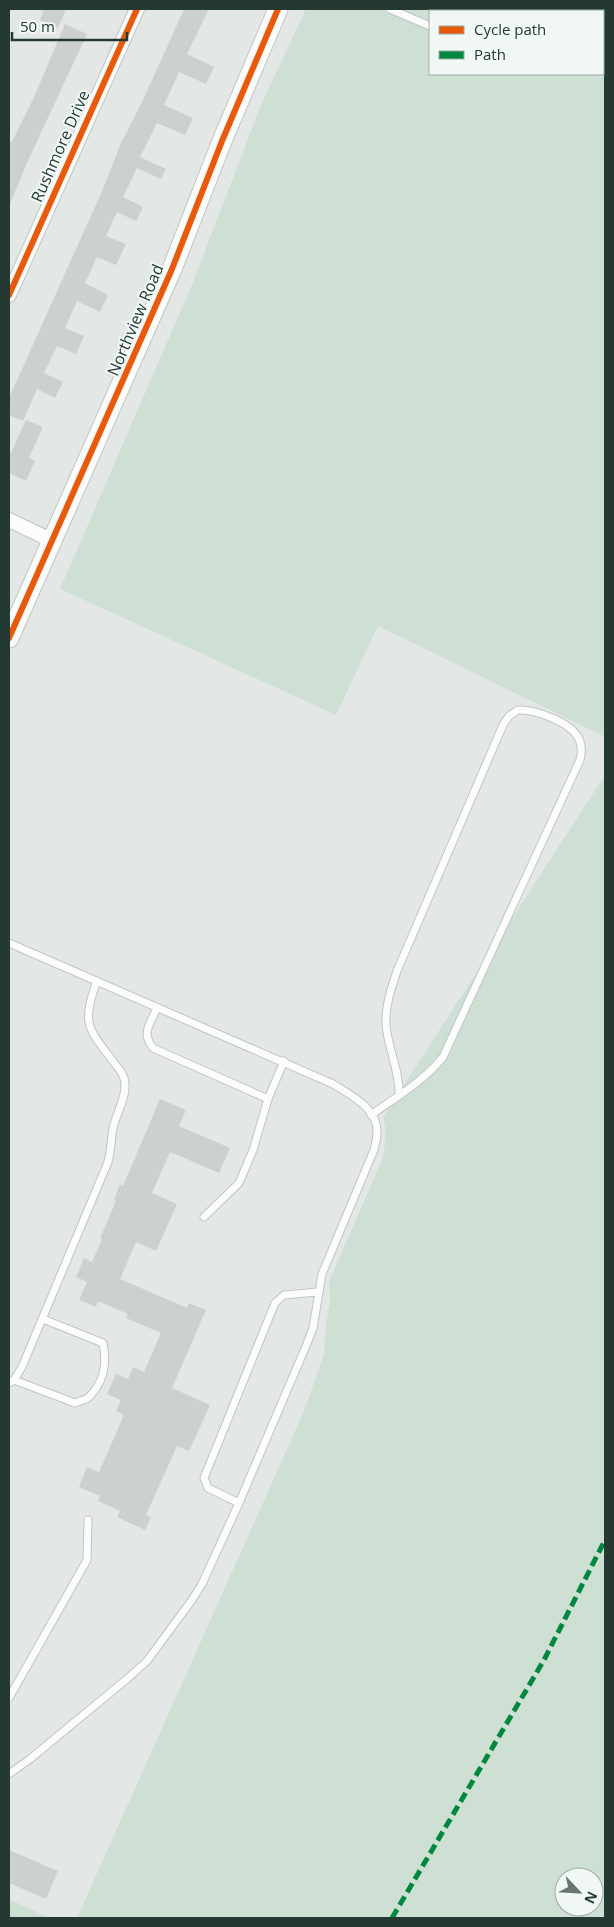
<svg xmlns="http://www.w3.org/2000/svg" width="614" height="1927" font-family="'Open Sans',sans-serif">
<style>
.green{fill:#cee0d3;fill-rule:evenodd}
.building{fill:#ccd1cf}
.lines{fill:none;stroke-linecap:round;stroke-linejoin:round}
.lane-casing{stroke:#c0c5c3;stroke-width:9}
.street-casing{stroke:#c0c5c3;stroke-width:16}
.secondary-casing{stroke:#c0c5c3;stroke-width:21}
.lane{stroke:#fbfcfb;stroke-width:7}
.street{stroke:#fbfcfb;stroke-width:14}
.secondary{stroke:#fbfcfb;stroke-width:19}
.quiet{stroke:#00873e;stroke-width:5;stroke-dasharray:10 5;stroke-linecap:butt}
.cycleway-casing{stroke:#f1f7f4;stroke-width:9}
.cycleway{stroke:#e8590c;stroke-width:6}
.labels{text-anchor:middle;stroke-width:4;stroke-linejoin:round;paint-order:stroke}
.street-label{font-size:16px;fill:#243932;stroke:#f1f7f4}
</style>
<rect width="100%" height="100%" fill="#e3e8e6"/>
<g class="green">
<path d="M306,9H605V737L378,626L336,715L60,589L191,287L261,105ZM430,11H603V74H430Z"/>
<path d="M605,775V1918H77L304,1411L324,1354L326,1324L330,1301L329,1281L383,1158C385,1144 387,1130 383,1117ZM564,1877H594V1907H564Z"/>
<path d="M9,1899L49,1918H9Z"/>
</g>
<g class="building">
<path d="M44,9H66L58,28L40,20Z"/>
<path d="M184,9H209L187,54L214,67L206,84L179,72L164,105L193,118L185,135L157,123L140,157L166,169L161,179L137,168L123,197L143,207L136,221L117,212L106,236L126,244L116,265L97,257L85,283L108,295L100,312L77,301L65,328L84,336L76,354L57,346L44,373L63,382L55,398L37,389L23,421L9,415V398L103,189L121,143L143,100Z"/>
<path d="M65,24L87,34L26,165L9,206V141L12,142L35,95Z"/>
<path d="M26,420L43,427L29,458L35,461L26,481L9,473V457Z"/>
<path d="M160,1099L186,1110L179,1126L230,1148L219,1173L170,1152L152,1193L177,1204L156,1251L136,1242L120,1279L187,1308L189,1303L206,1310L172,1388L210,1405L189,1451L177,1446L146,1515L151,1517L145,1530L117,1517L120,1511L98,1501L100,1496L79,1487L87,1467L99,1472L124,1415L116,1411L121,1400L107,1394L116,1374L128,1379L133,1367L144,1372L161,1333L126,1318L128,1314L98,1301L96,1307L79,1300L87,1282L76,1277L84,1258L92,1262L102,1239L100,1238L116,1201L114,1200L120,1184L123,1186Z"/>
<path d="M9,1850L58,1871L46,1899L9,1883Z"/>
</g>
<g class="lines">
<g class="lane-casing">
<g id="lane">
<path d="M390,9L430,26"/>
<path d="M461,11L462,9"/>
<path d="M9,943L333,1084C351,1095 379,1109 377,1134C377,1139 375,1145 374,1150L322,1274L313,1328L306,1346L239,1503L202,1584L192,1600L147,1661L128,1678L30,1759L9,1774"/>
<path d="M157,1008C150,1024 141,1033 153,1048L268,1099"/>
<path d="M371,1115C396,1097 424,1081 443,1057L580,760C582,752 582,744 578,737C569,722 535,709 518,710L509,716L503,725L397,971C391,989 385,1006 386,1025C388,1049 400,1071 399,1095"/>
<path d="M204,1217L239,1183L253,1150L268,1099L284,1061"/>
<path d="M14,1380L75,1403C79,1401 86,1400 89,1397C105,1381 107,1363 103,1343L43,1319"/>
<path d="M9,1383L14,1380L22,1367L108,1162C111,1151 111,1140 113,1128C116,1114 126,1099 125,1084C125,1076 120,1070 115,1064C89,1029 80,1025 97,981"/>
<path d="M239,1503L208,1488L204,1478L275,1303L284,1295L318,1292"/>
<path d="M9,1698L87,1560L88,1520"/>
</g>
</g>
<g class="street-casing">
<g id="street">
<path d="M9,295L137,9"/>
<path d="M9,520L53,541"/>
</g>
</g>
<g class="secondary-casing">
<path id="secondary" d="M9,638L172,269L222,141L278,9"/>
</g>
<use href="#lane" class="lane"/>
<use href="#street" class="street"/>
<use href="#secondary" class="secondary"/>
<path class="quiet" d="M392,1918L544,1660L605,1540"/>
<g class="cycleway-casing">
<g id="cycleway">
<path d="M9,295L137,9"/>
<path d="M9,638L172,269L222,141L278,9"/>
</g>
</g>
<use href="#cycleway" class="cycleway"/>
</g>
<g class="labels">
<g class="street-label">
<text transform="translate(60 146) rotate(-66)" y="6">Rushmore Drive</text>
<text transform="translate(135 320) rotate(-67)" y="6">Northview Road</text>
</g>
</g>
<rect width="614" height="1927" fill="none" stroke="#243932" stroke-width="20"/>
<rect x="429" y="10" width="175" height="65" fill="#f1f7f4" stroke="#9faba6"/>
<rect x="439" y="26" width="25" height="8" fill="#e8590c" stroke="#9faba6"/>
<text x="474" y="35" font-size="15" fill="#243932">Cycle path</text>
<rect x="439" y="51" width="25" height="8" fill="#00873e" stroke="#9faba6"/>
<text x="474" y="60" font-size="15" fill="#243932">Path</text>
<g transform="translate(579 1892) rotate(115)"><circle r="24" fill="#f1f7f4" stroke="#9faba6"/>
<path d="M0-4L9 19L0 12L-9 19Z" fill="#677671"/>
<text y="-8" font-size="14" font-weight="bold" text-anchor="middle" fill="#243932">N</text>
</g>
<path d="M12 32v8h115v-8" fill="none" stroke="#243932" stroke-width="2.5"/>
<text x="20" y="32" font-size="15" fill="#243932" stroke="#f1f7f4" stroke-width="4" paint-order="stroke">50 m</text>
</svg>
